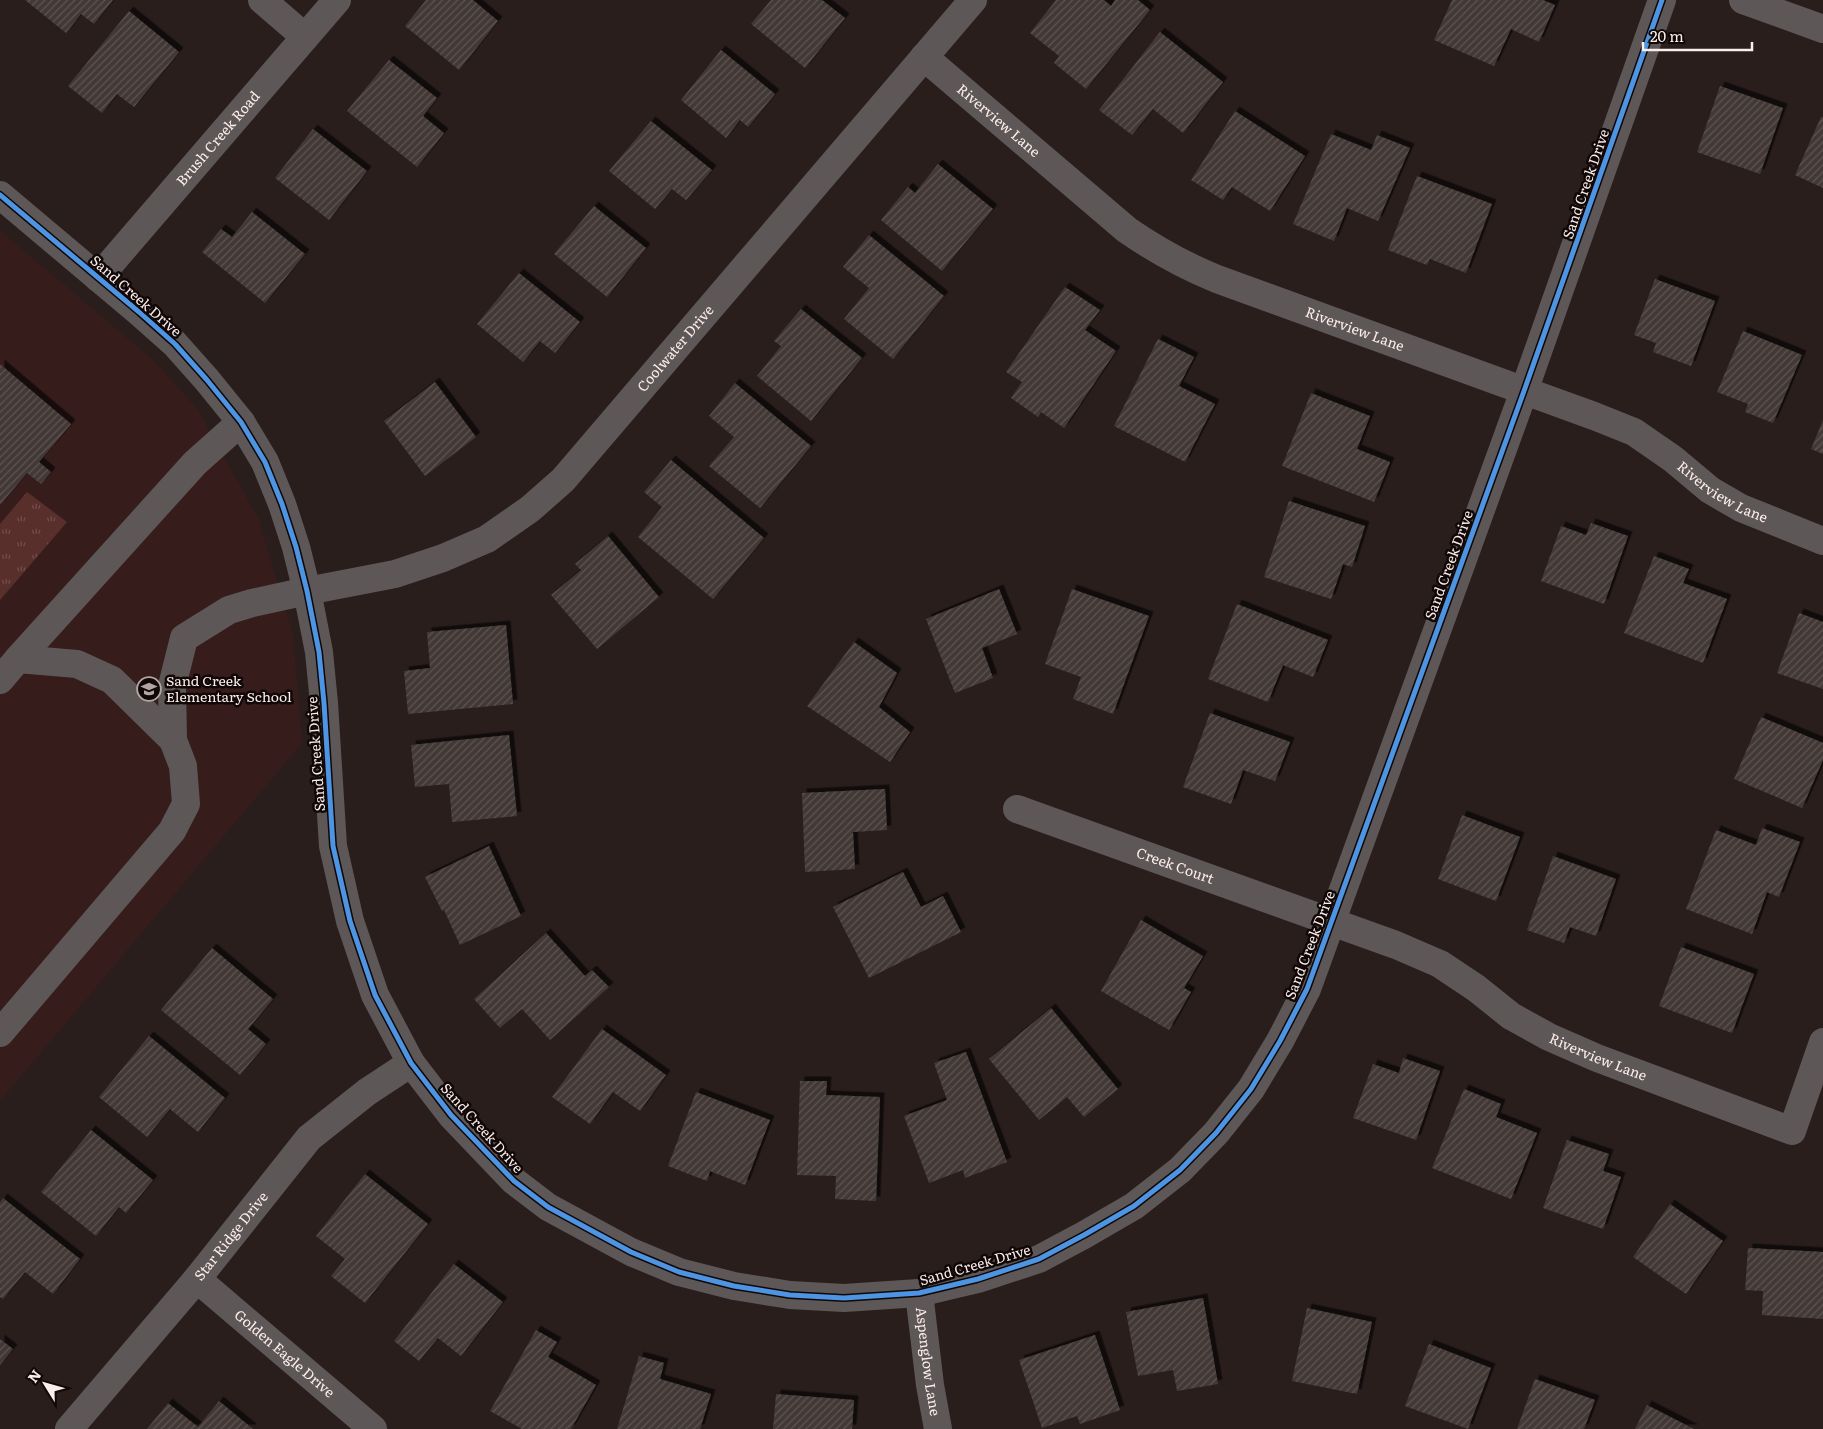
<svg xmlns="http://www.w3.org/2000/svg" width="1823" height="1429" font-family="Literata,serif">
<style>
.built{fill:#361d1b}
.park{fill:url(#park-tufts)}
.building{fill:url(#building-hatch);filter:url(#shadow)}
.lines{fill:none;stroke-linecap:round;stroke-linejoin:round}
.minor{stroke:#5d5857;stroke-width:28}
.cycleway-casing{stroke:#100707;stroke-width:8}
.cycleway{stroke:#4d94e3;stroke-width:5}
.labels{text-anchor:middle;stroke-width:5;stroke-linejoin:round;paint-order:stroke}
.street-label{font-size:14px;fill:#fcedeb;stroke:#100707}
.poi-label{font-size:14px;fill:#fcedeb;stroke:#100707;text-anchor:start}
</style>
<defs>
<pattern id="park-tufts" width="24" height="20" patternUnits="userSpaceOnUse" patternTransform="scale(1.25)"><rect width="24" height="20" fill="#592f2c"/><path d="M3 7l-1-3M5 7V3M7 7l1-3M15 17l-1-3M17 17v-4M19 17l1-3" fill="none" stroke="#724d4b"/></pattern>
<pattern id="building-hatch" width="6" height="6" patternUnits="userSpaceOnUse" patternTransform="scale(1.25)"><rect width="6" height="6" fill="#423836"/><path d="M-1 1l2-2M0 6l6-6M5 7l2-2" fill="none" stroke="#5e5553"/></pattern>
<filter id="shadow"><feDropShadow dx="4.5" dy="-4.5" stdDeviation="0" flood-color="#0009"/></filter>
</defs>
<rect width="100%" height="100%" fill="#2a1e1d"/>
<path class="built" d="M0,231L152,359L198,410L258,518L293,635L302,743L0,1101Z"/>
<path class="park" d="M27,492L67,522L0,600V524Z"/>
<g class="building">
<path d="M25,0H113L94,24L81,14L66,33Z"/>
<path d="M426,0H473L498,21L459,70L405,26Z"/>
<path d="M771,0H822L845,18L805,68L751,24Z"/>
<path d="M1056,0H1104L1111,6L1115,0H1138L1150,10L1086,89L1054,63L1059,56L1030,33Z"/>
<path d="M1452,0H1543L1555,5L1539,42L1511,29L1494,66L1434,40Z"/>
<path d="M129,11L179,52L134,107L117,94L102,113L68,86Z"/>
<path d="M1160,32L1223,82L1183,133L1153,109L1132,135L1099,110Z"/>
<path d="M721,50L775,94L748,127L740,120L726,138L681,100Z"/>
<path d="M389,60L437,98L423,116L444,133L417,167L347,111Z"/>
<path d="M1720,86L1783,108L1760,174L1697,152Z"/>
<path d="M1235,111L1305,156L1270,211L1232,187L1223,200L1191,180Z"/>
<path d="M1821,117H1823V188L1795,175Z"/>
<path d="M651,121L712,170L686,200L672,189L655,209L609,171Z"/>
<path d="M313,129L367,171L329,220L275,178Z"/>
<path d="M1331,134L1371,150L1377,135L1410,148L1378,221L1347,208L1334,241L1293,224Z"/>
<path d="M938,164L993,209L942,271L881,220L908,187L915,193Z"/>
<path d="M1417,176L1492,204L1466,273L1430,259L1427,265L1388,250Z"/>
<path d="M594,206L646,248L607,297L554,254Z"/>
<path d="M252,212L305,254L265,303L202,252L221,229L232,237Z"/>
<path d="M869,235L944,296L893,359L844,319L869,288L843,267Z"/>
<path d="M519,273L580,322L555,353L540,341L523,362L477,324Z"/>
<path d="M1655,279L1715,301L1691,366L1653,352L1656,343L1634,335Z"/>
<path d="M1065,287L1100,310L1085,330L1116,351L1064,428L1041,412L1038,417L1011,398L1022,382L1006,372Z"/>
<path d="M801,309L862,358L811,421L757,376L781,346L774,341Z"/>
<path d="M1743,331L1802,355L1773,423L1745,412L1748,404L1717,392Z"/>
<path d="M1158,339L1194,357L1179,386L1215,404L1185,462L1114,426Z"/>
<path d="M0,364L71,424L39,462L51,472L41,484L27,473L0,505Z"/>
<path d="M435,382L476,437L425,476L384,421Z"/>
<path d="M735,383L811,446L760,508L709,466L734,437L709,416Z"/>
<path d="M1311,393L1370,416L1357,449L1390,462L1374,502L1282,466Z"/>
<path d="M1823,420V454L1811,449Z"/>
<path d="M671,460L764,538L713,599L638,537L662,507L644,492Z"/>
<path d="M1289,501L1365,526L1352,567L1343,564L1331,599L1264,577Z"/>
<path d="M1591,523L1628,536L1604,604L1541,581L1561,526L1586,535Z"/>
<path d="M608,536L659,597L597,649L551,595L581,570L575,564Z"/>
<path d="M1654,556L1689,569L1683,583L1727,599L1703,663L1624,633Z"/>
<path d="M999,589L1017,634L982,648L993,678L955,693L926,619Z"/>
<path d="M1072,589L1149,616L1113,714L1073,699L1081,677L1045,664Z"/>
<path d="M1237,604L1328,640L1313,677L1283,665L1268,702L1208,679Z"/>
<path d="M1799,613L1823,622V689L1777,673Z"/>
<path d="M506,625L513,704L408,714L404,671L430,668L427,632Z"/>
<path d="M854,642L897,673L879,707L910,732L890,762L807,706Z"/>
<path d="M1210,713L1290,742L1275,781L1243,770L1231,804L1183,787Z"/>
<path d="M1761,717L1823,743V760L1802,808L1734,779Z"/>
<path d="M509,735L517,816L452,822L449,784L415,787L411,745Z"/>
<path d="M885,789L887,830L853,832L855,869L805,872L802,793Z"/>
<path d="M1462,815L1520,837L1496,901L1438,879Z"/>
<path d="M1762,828L1800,842L1779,897L1767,892L1752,934L1686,909L1716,830L1756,845Z"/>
<path d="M489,846L521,916L460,945L444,910L442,911L425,877Z"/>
<path d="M1553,856L1616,879L1596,936L1570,927L1564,943L1527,930Z"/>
<path d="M903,872L921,907L943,896L961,932L869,978L833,907Z"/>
<path d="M1141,920L1203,956L1184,988L1191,992L1169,1030L1101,991Z"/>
<path d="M546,933L585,976L592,970L609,987L550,1040L522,1009L500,1028L474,999Z"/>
<path d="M1681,947L1754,974L1732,1033L1659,1006Z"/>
<path d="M212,948L273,999L248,1029L266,1044L240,1075L161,1010Z"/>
<path d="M1051,1008L1118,1089L1084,1117L1067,1097L1039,1120L989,1059Z"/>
<path d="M602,1029L666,1075L640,1111L613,1092L590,1124L552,1097Z"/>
<path d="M149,1036L225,1098L198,1132L170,1109L147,1137L99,1097Z"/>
<path d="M966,1052L1007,1162L965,1178L963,1170L929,1183L904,1116L947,1100L934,1063Z"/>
<path d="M1403,1058L1440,1071L1416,1140L1353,1118L1373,1064L1399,1073Z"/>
<path d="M800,1081H827L826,1095L880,1097L876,1201L835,1199L836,1176L797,1175Z"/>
<path d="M1464,1089L1501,1104L1496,1117L1537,1133L1511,1199L1432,1168Z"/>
<path d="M696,1092L770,1120L745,1185L710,1171L707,1181L668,1166Z"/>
<path d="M91,1130L153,1180L126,1213L119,1207L96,1236L41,1192Z"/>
<path d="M1567,1140L1609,1154L1603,1171L1621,1177L1603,1229L1543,1208Z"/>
<path d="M365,1174L428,1224L365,1303L331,1276L345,1259L316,1236Z"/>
<path d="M3,1198L80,1259L53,1294L25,1272L3,1299L0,1297V1202Z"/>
<path d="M1670,1204L1723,1241L1686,1294L1633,1257Z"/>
<path d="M1748,1248L1823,1252V1319L1762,1315L1763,1291L1745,1290Z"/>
<path d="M454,1264L503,1302L461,1356L438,1338L419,1361L394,1341Z"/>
<path d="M1203,1298L1218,1384L1177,1391L1173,1370L1138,1376L1126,1312Z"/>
<path d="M1307,1308L1372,1322L1357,1394L1292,1381Z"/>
<path d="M536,1330L557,1342L548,1357L596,1385L571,1429H522L490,1411Z"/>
<path d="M1095,1335L1120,1410L1080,1424L1077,1416L1042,1428L1019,1360Z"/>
<path d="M0,1339L13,1349L0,1365Z"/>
<path d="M1429,1344L1491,1368L1468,1429L1405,1406Z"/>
<path d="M639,1356L664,1363L660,1379L711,1394L700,1429H617Z"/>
<path d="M1535,1379L1595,1400L1584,1429H1517Z"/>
<path d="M776,1394L854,1400L852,1429H773Z"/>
<path d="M219,1401L253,1429H147L168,1403L198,1427Z"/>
<path d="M1647,1405L1694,1429H1635Z"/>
</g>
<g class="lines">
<g class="minor">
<path d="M262,0L305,37"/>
<path d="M1743,0L1823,29"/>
<path id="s1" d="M924,57L1127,230C1156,250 1185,266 1217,279L1594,416L1634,432L1673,459L1710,490L1741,508L1823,541"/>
<path d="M0,195L139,312L175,344L207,380L241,422L265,462L282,504L296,547L307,591L319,652L324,703L333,846L350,921L375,995L411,1063L451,1115L514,1181L548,1207L631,1252L679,1272L734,1286L790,1295L844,1298L919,1293L978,1279L1039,1259L1084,1235L1134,1206L1180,1170L1216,1133L1251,1089L1280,1041L1307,989L1524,391L1662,0"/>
<path id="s2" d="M98,278L337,0"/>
<path d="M18,659L195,463L241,422"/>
<path d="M0,680L18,659L77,664L112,680L173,740"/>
<path id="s3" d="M1017,809L1396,945L1440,964L1476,988L1511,1016L1549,1037L1597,1058L1792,1131L1823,1042"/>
<path id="s4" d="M0,1033L172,831L186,804L183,766L173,740L172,686L184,638L229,610L252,603L307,591L395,574L443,558L487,539L530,509L563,480L973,0"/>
<path id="s5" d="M197,1279L373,1429"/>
<path id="s6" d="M919,1293L930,1385L938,1429"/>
<path id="s7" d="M69,1429L197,1279L309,1138L367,1092L411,1063"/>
</g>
<g class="cycleway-casing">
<path id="cycleway" d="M0,195L139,312L175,344L207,380L241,422L265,462L282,504L296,547L307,591L319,652L324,703L333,846L350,921L375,995L411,1063L451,1115L514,1181L548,1207L631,1252L679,1272L734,1286L790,1295L844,1298L919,1293L978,1279L1039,1259L1084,1235L1134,1206L1180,1170L1216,1133L1251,1089L1280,1041L1307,989L1524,391L1662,0"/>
</g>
<use href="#cycleway" class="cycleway"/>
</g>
<defs>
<g id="school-ring" transform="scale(1.25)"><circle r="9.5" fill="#100707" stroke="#b2a5a3" stroke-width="1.5"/><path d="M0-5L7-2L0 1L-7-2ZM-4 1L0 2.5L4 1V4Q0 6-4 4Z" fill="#b2a5a3"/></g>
</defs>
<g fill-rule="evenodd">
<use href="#school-ring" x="149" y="689"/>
</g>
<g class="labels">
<g class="street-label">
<text dy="5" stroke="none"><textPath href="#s1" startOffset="98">Riverview Lane</textPath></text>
<text dy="5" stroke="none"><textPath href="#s2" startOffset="184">Brush Creek Road</textPath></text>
<text transform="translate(1586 184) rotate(-71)" y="5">Sand Creek Drive</text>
<text transform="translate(136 296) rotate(41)" y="5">Sand Creek Drive</text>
<text dy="5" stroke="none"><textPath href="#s1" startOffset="516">Riverview Lane</textPath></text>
<text dy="5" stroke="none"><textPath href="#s4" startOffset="1056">Coolwater Drive</textPath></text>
<text dy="5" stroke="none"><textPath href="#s1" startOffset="921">Riverview Lane</textPath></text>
<text transform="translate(1449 565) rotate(-70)" y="5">Sand Creek Drive</text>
<text transform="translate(316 754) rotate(-94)" y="5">Sand Creek Drive</text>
<text dy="5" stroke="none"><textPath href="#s3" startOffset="168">Creek Court</textPath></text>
<text transform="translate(1310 945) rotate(-69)" y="5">Sand Creek Drive</text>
<text dy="5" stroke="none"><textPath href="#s3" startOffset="635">Riverview Lane</textPath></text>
<text transform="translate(482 1128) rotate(48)" y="5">Sand Creek Drive</text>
<text dy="5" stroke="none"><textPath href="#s7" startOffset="252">Star Ridge Drive</textPath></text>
<text transform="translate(975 1265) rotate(-16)" y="5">Sand Creek Drive</text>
<text dy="5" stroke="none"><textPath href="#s5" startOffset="115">Golden Eagle Drive</textPath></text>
<text dy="5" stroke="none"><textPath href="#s6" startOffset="69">Aspenglow Lane</textPath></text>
</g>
<g class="poi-label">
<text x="166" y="686">Sand Creek<tspan x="166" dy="16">Elementary School</tspan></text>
</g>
</g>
<g transform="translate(45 1384) rotate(307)" stroke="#100707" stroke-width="4" paint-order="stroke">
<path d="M0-4L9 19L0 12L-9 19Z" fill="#fcedeb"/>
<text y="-8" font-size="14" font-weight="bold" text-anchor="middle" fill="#fcedeb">N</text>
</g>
<path d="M1643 42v8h109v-8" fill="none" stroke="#fcedeb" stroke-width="2.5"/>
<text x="1650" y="42" font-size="15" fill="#fcedeb" stroke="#100707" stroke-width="4" paint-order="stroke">20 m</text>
</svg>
